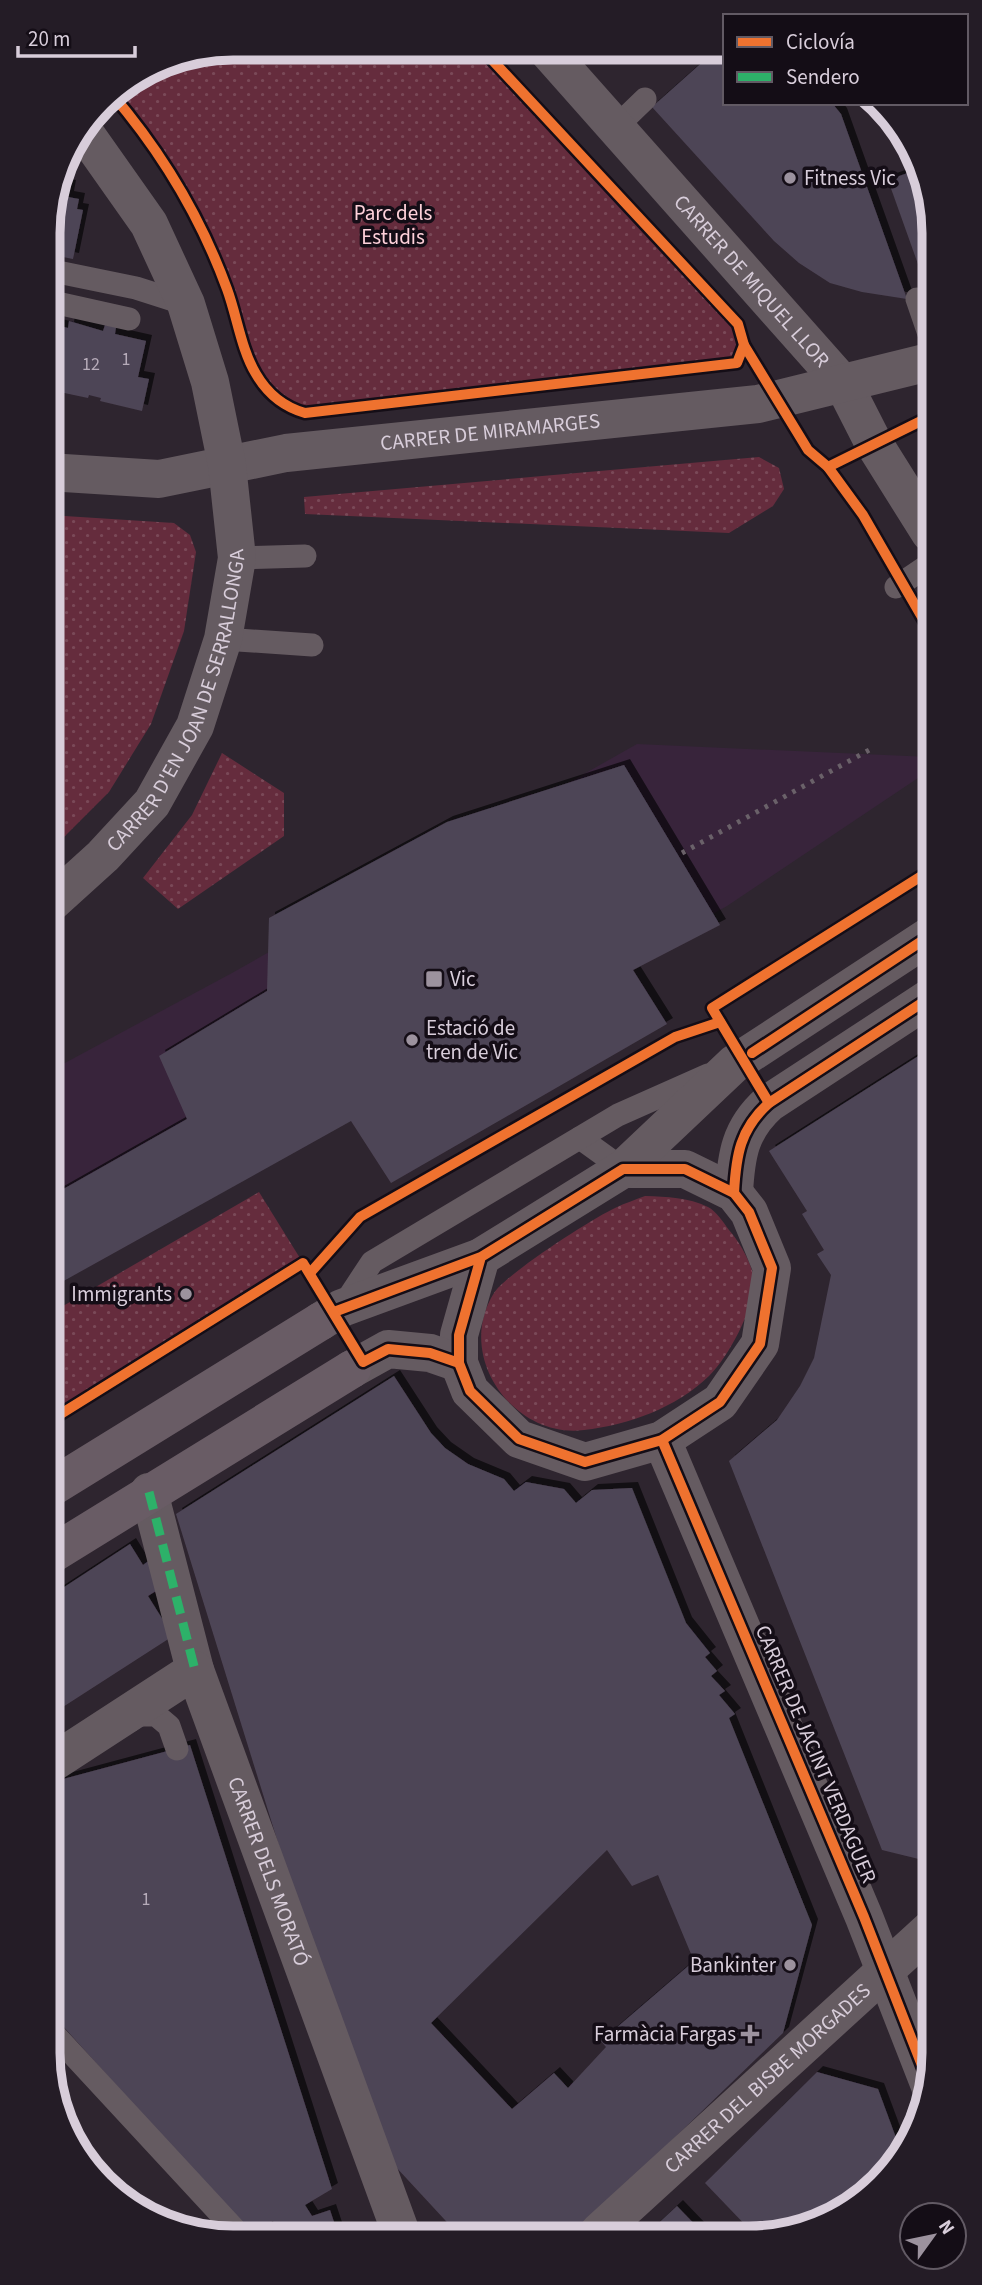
<svg xmlns="http://www.w3.org/2000/svg" width="982" height="2285" font-family="'Source Sans 3',sans-serif">
<style>
.built{fill:#38243b}
.green{fill:url(#green-dots)}
.building{fill:#4e4556;fill-rule:evenodd;filter:url(#shadow)}
.lines{fill:none;stroke-linecap:round;stroke-linejoin:round}
.lane{stroke:#655b61;stroke-width:23}
.street{stroke:#655b61;stroke-width:38}
.secondary{stroke:#695c65;stroke-width:38}
.rail{stroke:#6a6169;stroke-width:5;stroke-dasharray:3.5 7;stroke-linecap:butt}
.quiet{stroke:#2db169;stroke-width:9;stroke-dasharray:18 9;stroke-linecap:butt}
.cycleway-casing{stroke:#140d16;stroke-width:15}
.cycleway{stroke:#ef722f;stroke-width:10}
.poi-dot{fill:#9c929e;stroke:#140d16;stroke-width:2.5}
.labels{text-anchor:middle;stroke-width:7;stroke-linejoin:round;paint-order:stroke}
.number-label{font-size:18px;fill:#b6abb9}
.poi-label{font-size:21px;fill:#d8cdda;stroke:#140d16;text-anchor:start}
.park-label{font-size:21px;fill:#fed1da;stroke:#140d16}
.street-label{font-size:21px;fill:#d8cdda;stroke:#140d16}
.rim{fill:none;stroke:#d8cdda;stroke-width:9}
</style>
<defs>
<pattern id="green-dots" width="8" height="8" patternUnits="userSpaceOnUse" patternTransform="scale(1.75)"><rect width="8" height="8" fill="#652c3d"/><path d="M2 2h.1M6 6h.1" fill="none" stroke="#7a4958" stroke-width="1.8" stroke-linecap="round"/></pattern>
<filter id="shadow"><feDropShadow dx="6" dy="-6" stdDeviation="0" flood-color="#0009"/></filter>
</defs>
<rect width="100%" height="100%" fill="#2e252f"/>
<path class="built" d="M637,744L930,757V770L727,906L51,1283L50,1071L232,973Z"/>
<g class="green">
<path d="M232,47L482,49L738,324L744,345L737,363L305,413C284,407 267,394 256,374C241,349 237,316 227,289C201,218 160,150 111,93L162,61Z"/>
<path d="M759,457L779,468L784,489L773,506L729,533L305,514L304,497Z"/>
<path d="M49,515L174,523L190,535L196,552L184,631L151,724L109,792L50,851Z"/>
<path d="M222,753L284,793V836L178,909L143,878L192,815Z"/>
<path d="M259,1192L303,1263L51,1420V1313Z"/>
<path d="M645,1196C667,1197 688,1197 708,1207C716,1211 723,1222 729,1230C739,1241 754,1266 754,1282C753,1311 729,1356 709,1376C676,1408 628,1425 584,1430C514,1439 454,1356 494,1293C506,1274 593,1218 615,1208C625,1203 635,1200 645,1196Z"/>
</g>
<g class="building">
<path d="M716,50H725V103H832L841,114L907,299L862,292L830,283L799,263L774,241L652,107Z"/>
<path d="M919,169L929,185V295L888,180Z"/>
<path d="M58,183L70,186L68,197L79,199L77,209L83,210L73,259L48,254V220Z"/>
<path d="M69,321L103,331L105,325L116,327L115,334L146,341L138,377L149,379L142,411L100,401L101,398L89,395L88,398L55,391L54,396L48,394V323L68,328Z"/>
<path d="M624,765L720,925L633,970L667,1024L391,1183L351,1121L51,1288V1196L187,1119L159,1056L267,991L269,918L447,822Z"/>
<path d="M931,1048L934,1859L931,1862L882,1850L729,1461L777,1420L800,1386L814,1358L831,1275L817,1254L824,1250L802,1214L807,1211L769,1151Z"/>
<path d="M394,1376L431,1433L445,1448L468,1464L504,1479L514,1491L526,1482L564,1489L576,1503L592,1490L632,1488L686,1623L710,1653L705,1657L717,1671L711,1676L725,1691L719,1695L735,1714L729,1718L812,1925L783,2033L576,2233H457L370,2139L176,1514ZM607,1850L632,1886L658,1875L694,1961L601,2041L606,2047L568,2088L554,2073L512,2109L431,2023Z"/>
<path d="M130,1544L143,1565L154,1557L170,1582L148,1596L173,1636L52,1714V1595Z"/>
<path d="M190,1745L332,2189L305,2205L312,2216L330,2210L338,2234H276L278,2232L273,2221L250,2234L53,2015L52,1782Z"/>
<path d="M817,2072L878,2089L902,2154L889,2174L797,2232H752L705,2183Z"/>
<path d="M677,2206L702,2232H649Z"/>
</g>
<g class="lines">
<g class="lane">
<path d="M616,127L645,99"/>
<path d="M48,270L136,288L186,304"/>
<path d="M917,299L929,334"/>
<path d="M48,301L129,319"/>
<path d="M237,558L305,556"/>
<path d="M896,587L930,564"/>
<path d="M223,639L312,645"/>
<path d="M580,1138L623,1169"/>
<path d="M343,1306L372,1262L618,1115L708,1075"/>
<path d="M130,1721L138,1715H156L169,1726L177,1749"/>
<path d="M53,2033L239,2234"/>
</g>
<g class="street">
<path id="s1" d="M546,49L844,385L873,442L930,533"/>
<path id="s2" d="M48,472L159,479L286,453L758,404L929,362"/>
<path id="s3" d="M50,904L103,856L152,803L195,726L223,639L237,558L227,465L210,382L186,304L149,224L82,129"/>
<path d="M734,1193C736,1155 740,1129 769,1103L931,997"/>
<path d="M481,1257L459,1335V1363L470,1391L519,1439L585,1462L662,1440L720,1402L760,1344L772,1268L749,1212L734,1193L685,1169H623"/>
<path d="M321,1321L342,1308L481,1257L623,1169L734,1064L931,935"/>
<path d="M352,1369L388,1349L430,1353L459,1363"/>
<path d="M662,1440L864,1917L930,2086"/>
<path d="M149,1492L195,1670"/>
<path id="s4" d="M52,1763L195,1670L401,2233"/>
<path id="s5" d="M599,2232L934,1926"/>
</g>
<g class="secondary">
<path d="M52,1487L321,1321"/>
<path d="M52,1554L352,1369"/>
</g>
<path class="rail" d="M682,853L871,749"/>
<path class="quiet" d="M149,1492L195,1670"/>
<g class="cycleway-casing">
<g id="cycleway">
<path d="M482,49L738,324L744,345L808,450L828,467L863,515L930,631"/>
<path d="M111,93C160,150 201,218 227,289C237,316 241,349 256,374C267,393 284,407 305,413L737,363L744,345"/>
<path d="M828,467L929,417"/>
<path d="M752,1053L931,935"/>
<path d="M769,1103L712,1008L931,870"/>
<path d="M734,1193C736,1155 740,1129 769,1103L931,997"/>
<path d="M310,1273L360,1217L675,1037L720,1022"/>
<path d="M334,1312L481,1257L623,1169H685L734,1193L749,1212L772,1268L760,1344L720,1402L662,1440L585,1462L519,1439L470,1391L459,1363V1335L481,1257"/>
<path d="M51,1420L303,1263L363,1362L388,1349L430,1353L459,1363"/>
<path d="M662,1440L864,1917L930,2086"/>
</g>
</g>
<use href="#cycleway" class="cycleway"/>
</g>
<g class="poi-dot">
<circle cx="790" cy="178" r="7"/>
<rect x="425" y="970" width="18" height="18" rx="3.5"/>
<circle cx="412" cy="1040" r="7"/>
<circle cx="186" cy="1294" r="7"/>
<circle cx="790" cy="1965" r="7"/>
<path d="M746.5 2023.5h7v7h7v7h-7v7h-7v-7h-7v-7h7z"/>
</g>
<g class="labels">
<g class="number-label">
<text x="126" y="365">1</text>
<text x="91" y="370">12</text>
<text x="146" y="1905">1</text>
</g>
<g class="poi-label">
<text x="804" y="185">Fitness Vic</text>
<text x="450" y="986">Vic</text>
<text x="426" y="1035">Estació de<tspan x="426" dy="24">tren de Vic</tspan></text>
<text x="172" y="1301" text-anchor="end">Immigrants</text>
<text x="776" y="1972" text-anchor="end">Bankinter</text>
<text x="736" y="2041" text-anchor="end">Farmàcia Fargas</text>
</g>
<g class="park-label">
<text x="393" y="220">Parc dels<tspan x="393" dy="24">Estudis</tspan></text>
</g>
<g class="street-label">
<text dy="7" stroke="none"><textPath href="#s1" startOffset="310">CARRER DE MIQUEL LLOR</textPath></text>
<text dy="7" stroke="none"><textPath href="#s2" startOffset="446">CARRER DE MIRAMARGES</textPath></text>
<text dy="7" stroke="none"><textPath href="#s3" startOffset="248">CARRER D'EN JOAN DE SERRALLONGA</textPath></text>
<text transform="translate(816 1754) rotate(67)" y="7">CARRER DE JACINT VERDAGUER</text>
<text dy="7" stroke="none"><textPath href="#s4" startOffset="385">CARRER DELS MORATÓ</textPath></text>
<text dy="7" stroke="none"><textPath href="#s5" startOffset="228">CARRER DEL BISBE MORGADES</textPath></text>
</g>
</g>
<path d="M0 0H982V2285H0ZM233 60H749A173 173 0 0 1 922 233V2053A173 173 0 0 1 749 2226H233A173 173 0 0 1 60 2053V233A173 173 0 0 1 233 60Z" fill="#241c26" fill-rule="evenodd"/>
<path class="rim" d="M233 60H749A173 173 0 0 1 922 233V2053A173 173 0 0 1 749 2226H233A173 173 0 0 1 60 2053V233A173 173 0 0 1 233 60Z"/>
<rect x="723" y="14" width="245" height="91" fill="#140d16" stroke="#625a64" stroke-width="2"/>
<rect x="737" y="37" width="35" height="10" fill="#ef722f" stroke="#625a64" stroke-width="2"/>
<text x="786" y="49" font-size="21" fill="#d8cdda">Ciclovía</text>
<rect x="737" y="72" width="35" height="10" fill="#2db169" stroke="#625a64" stroke-width="2"/>
<text x="786" y="84" font-size="21" fill="#d8cdda">Sendero</text>
<g transform="translate(933 2236) rotate(57)"><circle r="33" fill="#140d16" stroke="#625a64" stroke-width="2"/>
<path d="M0-5L12 26L0 18L-12 26Z" fill="#9c929e"/>
<text y="-10" font-size="19" font-weight="bold" text-anchor="middle" fill="#d8cdda">N</text>
</g>
<path d="M18 46v10h117v-10" fill="none" stroke="#d8cdda" stroke-width="3.5"/>
<text x="28" y="46" font-size="21" fill="#d8cdda" stroke="#140d16" stroke-width="5" paint-order="stroke">20 m</text>
</svg>
